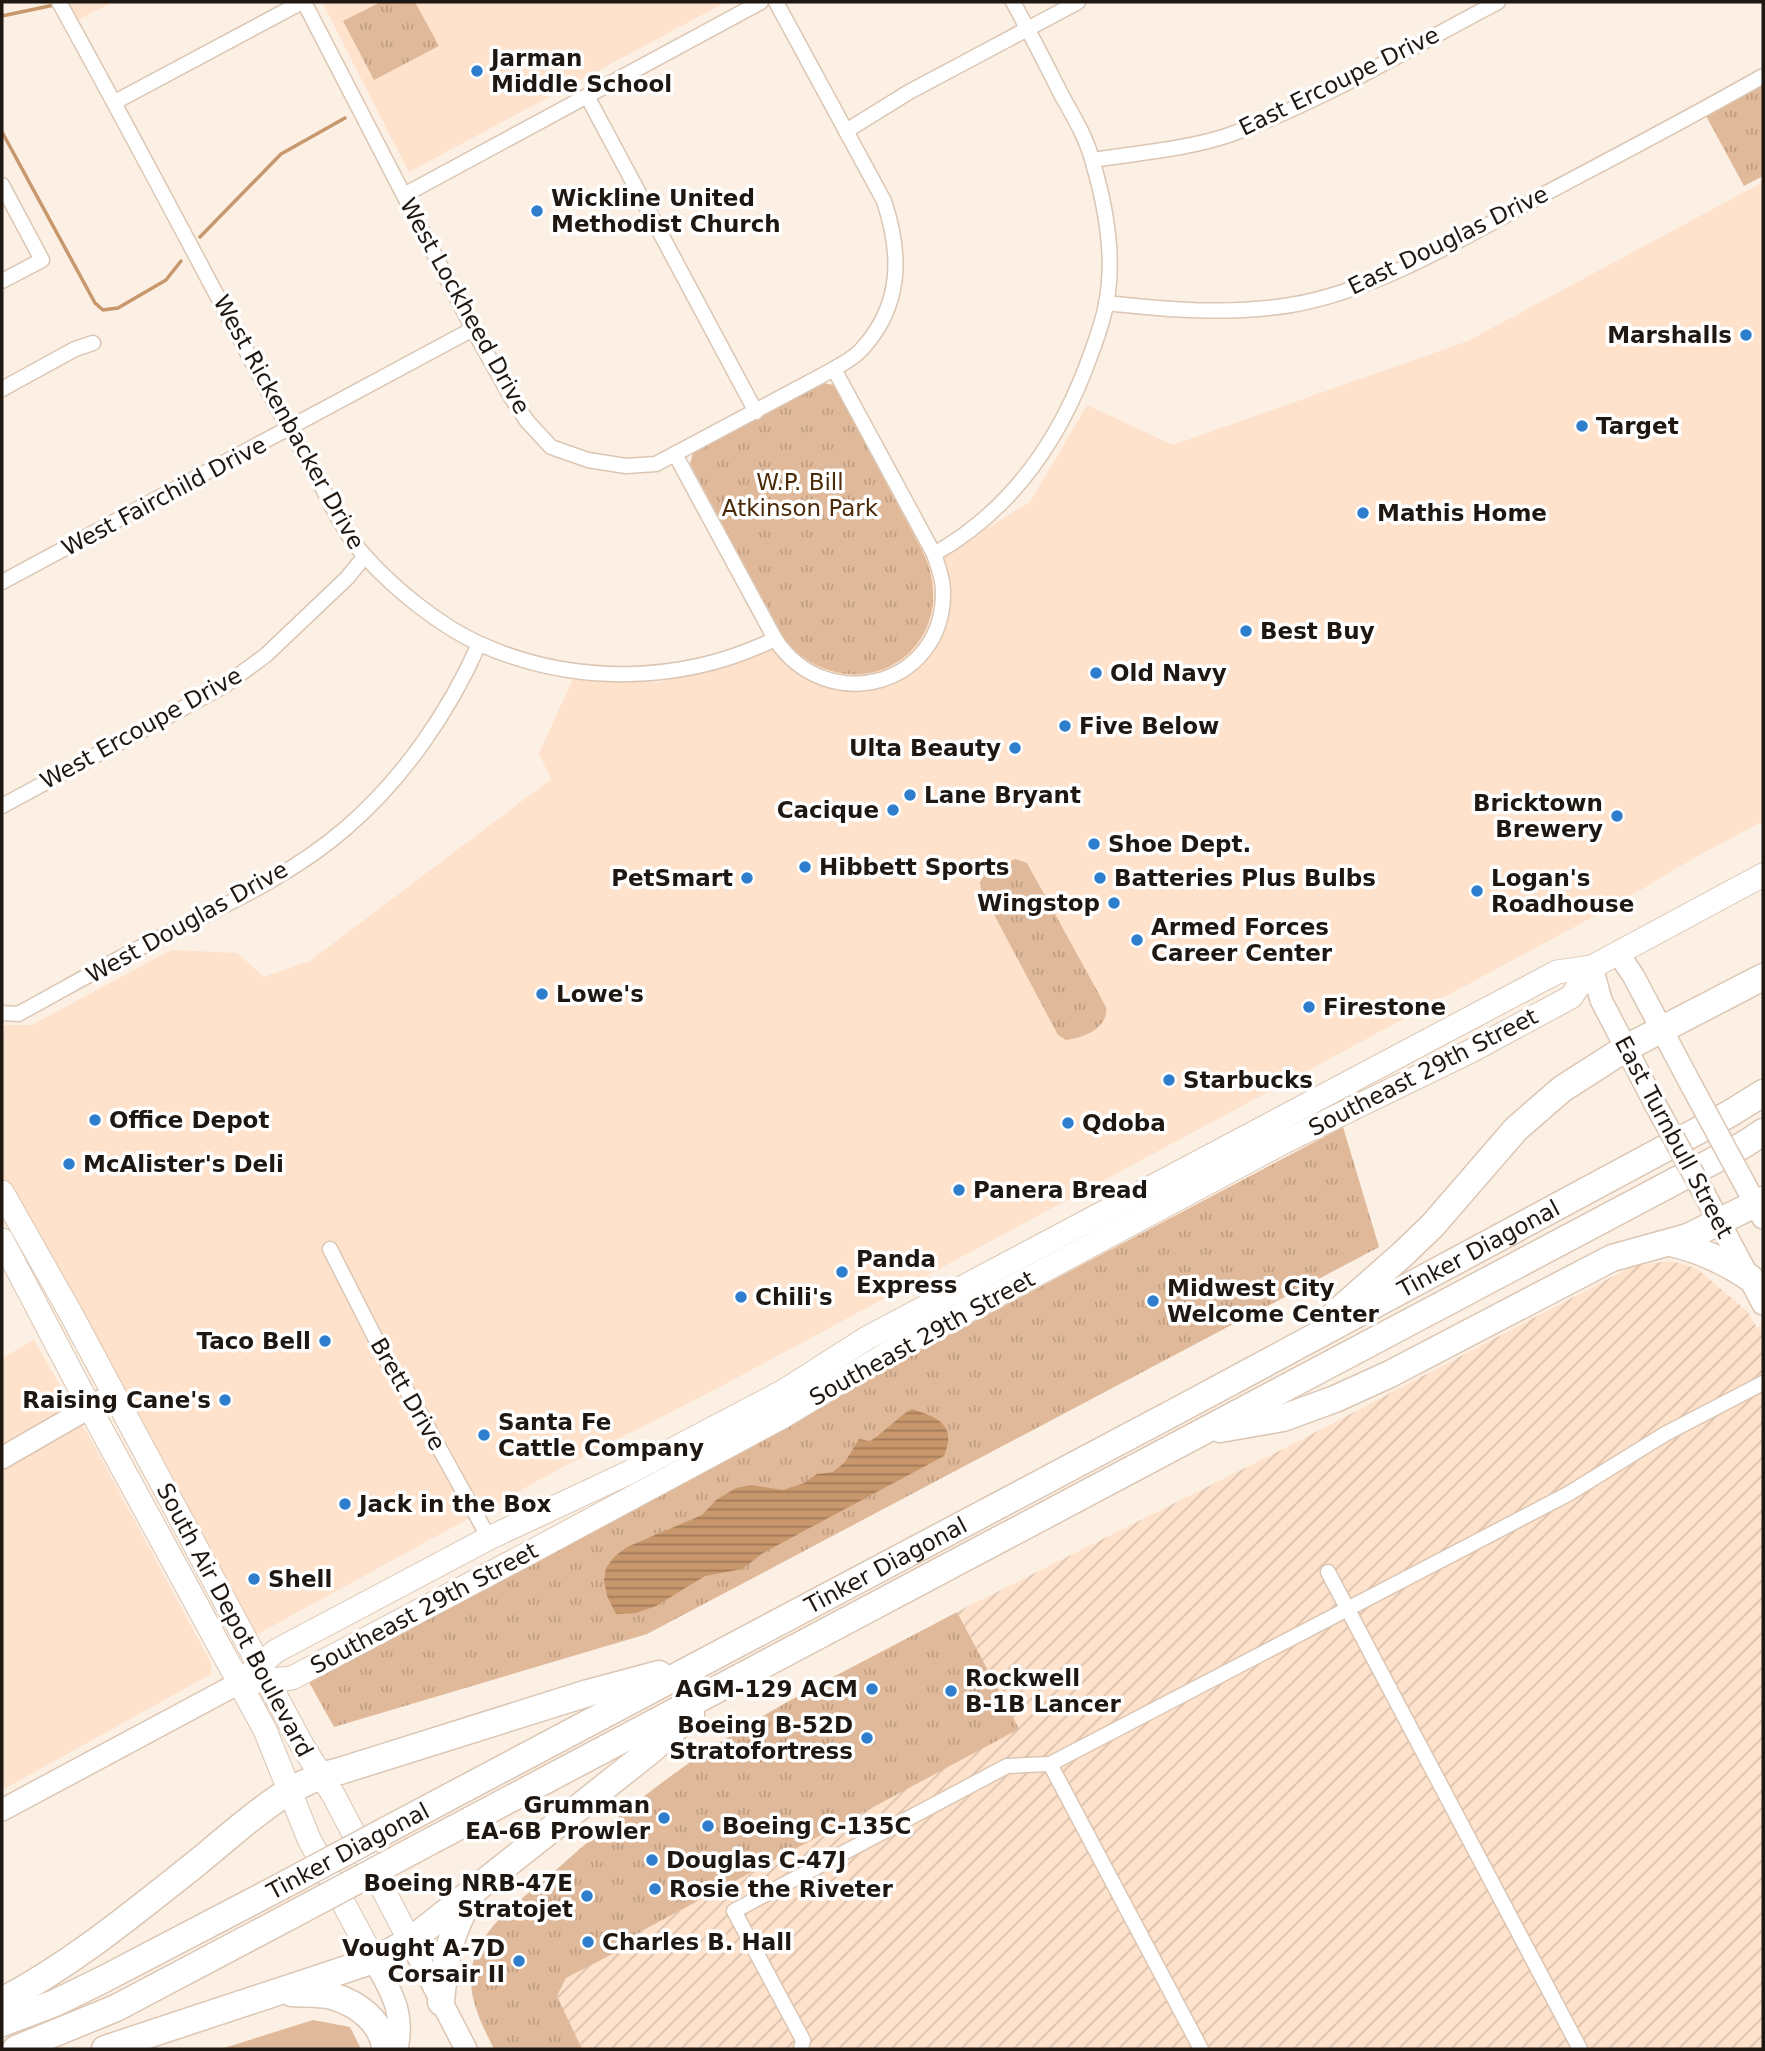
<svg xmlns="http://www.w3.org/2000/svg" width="1765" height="2051" font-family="'DejaVu Sans',sans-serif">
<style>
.built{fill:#ffe2cb}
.industrial{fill:url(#industrial-furrows)}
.grass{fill:#dfb999}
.park{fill:url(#park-tufts)}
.water{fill:url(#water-rules)}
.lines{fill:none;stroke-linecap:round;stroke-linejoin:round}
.stream{stroke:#c8976c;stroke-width:3.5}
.street-casing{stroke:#dbc6b4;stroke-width:17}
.secondary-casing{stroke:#dbc6b4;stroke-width:24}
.primary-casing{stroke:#dbc6b4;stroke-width:25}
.highway-casing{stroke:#dbc6b4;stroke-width:29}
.street{stroke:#fff;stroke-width:14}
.secondary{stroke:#fff;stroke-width:21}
.primary{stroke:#fff;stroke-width:23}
.highway{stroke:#fff;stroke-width:26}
.secondary-bridge-casing{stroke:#dbc6b4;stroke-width:24;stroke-linecap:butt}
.highway-bridge-casing{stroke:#dbc6b4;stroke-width:29;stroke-linecap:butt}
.secondary-bridge{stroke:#fff;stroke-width:21}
.highway-bridge{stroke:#fff;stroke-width:26}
.poi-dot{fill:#2e7ecd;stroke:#fff;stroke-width:2.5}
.labels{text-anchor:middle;stroke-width:7;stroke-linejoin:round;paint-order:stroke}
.poi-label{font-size:23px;font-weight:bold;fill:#1f1711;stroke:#fff;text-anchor:start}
.street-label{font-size:23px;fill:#1f1711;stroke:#fff}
.park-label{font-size:23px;fill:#4b2a07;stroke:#fff}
</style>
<defs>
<pattern id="industrial-furrows" width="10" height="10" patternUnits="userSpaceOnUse" patternTransform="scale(1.75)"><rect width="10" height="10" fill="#ffe2cb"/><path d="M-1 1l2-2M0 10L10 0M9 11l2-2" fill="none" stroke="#dac1ad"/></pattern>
<pattern id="park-tufts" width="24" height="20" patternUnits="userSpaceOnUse" patternTransform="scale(1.75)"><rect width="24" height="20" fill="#dfb999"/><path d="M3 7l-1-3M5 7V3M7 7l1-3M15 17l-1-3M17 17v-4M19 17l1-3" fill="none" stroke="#bf9e83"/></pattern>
<pattern id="water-rules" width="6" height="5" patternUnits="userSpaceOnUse" patternTransform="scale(1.75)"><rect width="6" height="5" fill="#c8976c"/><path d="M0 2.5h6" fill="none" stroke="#a27a57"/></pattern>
</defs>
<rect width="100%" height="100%" fill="#fcefe4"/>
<g class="built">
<path d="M68,2H113L78,20Z"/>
<path d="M322,2H726L409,172Z"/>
<path d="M1763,182V821L1694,858L1617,904L716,1389L563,1467L252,1637L2,1182V1025H32L171,950L237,953L264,977L310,961L551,779L539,753L573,679L658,682L716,670L768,652L786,642L825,669L846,674H869L898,663L920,640L930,619L933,598L929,564L1030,502L1087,405L1173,445L1468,341Z"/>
<path d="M34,1340L101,1458L211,1663V1674L2,1790V1358Z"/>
</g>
<path class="industrial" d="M1671,1261L1696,1268L1747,1311L1757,1328L1763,1325V2049H582L557,1996L566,1978L627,1946L625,1940L1018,1729L957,1612L1299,1441L1633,1266Z"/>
<path class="grass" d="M313,2020L350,2027L361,2049H221Z"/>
<g class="park">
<path d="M381,2H415L439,46L374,80L343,21Z"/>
<path d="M1763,82V176L1744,186L1705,114Z"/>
<path d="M823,383L834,385L924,554C965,649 858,718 786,642L690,464L693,453Z"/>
<path d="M1015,859L1027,863L1106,1007C1109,1028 1083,1038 1066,1040L1058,1035L981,890L980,882L986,873Z"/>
<path d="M1343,1127L1379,1247L647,1634L334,1727L305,1675Z"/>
<path d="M957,1612L1019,1729L625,1940L628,1946L566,1978L557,1996L582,2049H494C480,2021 464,1990 474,1959C485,1924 521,1900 548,1877C602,1829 658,1782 719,1743C795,1694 877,1655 957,1612Z"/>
</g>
<path class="water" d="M912,1409C938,1418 957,1424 944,1456L763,1553L742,1569L705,1576L656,1606L636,1613L616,1614L607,1596L604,1581L606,1568L614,1557L627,1547L702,1515L716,1500L736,1488L751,1485L783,1490L804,1483L817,1474L833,1472L845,1462L859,1439L870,1441C885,1432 896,1418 912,1409Z"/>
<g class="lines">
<g class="stream">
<path d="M2,16L54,5"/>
<path d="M2,132L95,303L103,310L118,308L166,280L181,261"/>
<path d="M200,237L281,154L345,118"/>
</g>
<g class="street-casing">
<g id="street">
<path d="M59,2C126,123 190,245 255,367C274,404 296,439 316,476C331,503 343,532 364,555C393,588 440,626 480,644C574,686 683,684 775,639"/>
<path d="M304,2L473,329L511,397L527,421L551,447L588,460L626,466L656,464L834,369C843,363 854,358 861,350C902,306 902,255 884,201L776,2"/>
<path d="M587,96L756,412"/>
<path d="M115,102L302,2"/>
<path d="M846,131L909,92L1078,2"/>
<path d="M1093,160C1137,153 1188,149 1229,135C1323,101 1410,48 1498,2"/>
<path d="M2,185L42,260L2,281"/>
<path d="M404,195L761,2"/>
<path d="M1106,303C1169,310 1229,315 1291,305C1378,290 1463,238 1539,197C1614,157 1689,118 1763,76"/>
<path d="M2,389L75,349L93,343"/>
<path d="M675,454L775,639C827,718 945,686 943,591C943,578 938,566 934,554L834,369"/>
<path d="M934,554C1007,513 1055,447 1085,370C1093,348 1102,327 1106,304C1115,259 1106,207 1093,163C1087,139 1074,117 1062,96C1046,64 1030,33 1013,2"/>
<path d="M2,582L473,329"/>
<path d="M2,806L224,686L266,655L347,578L365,556"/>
<path d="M2,1013L18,1014C66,988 114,960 163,936C226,905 293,874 346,828C403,779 449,712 479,644"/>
<path d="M330,1249L390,1367L411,1397L489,1538"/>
<path d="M1328,1572L1580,2049"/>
<path d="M801,2049L803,2040L734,1911L1007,1766L1050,1764"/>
<path d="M1201,2049L1050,1764L1568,1494L1665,1434L1763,1383"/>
</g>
</g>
<g class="secondary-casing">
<g id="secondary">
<path d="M1618,953L1634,977L1689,1081"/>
<path d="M1592,967L1601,1000L1654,1102"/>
<path d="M1736,1168L1763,1218"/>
<path d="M1700,1186L1763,1304"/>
<path d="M2,1458L113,1394"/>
<path d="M2,1810L239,1683"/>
<path d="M410,1941L466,2049"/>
<path d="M374,1960C391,1992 405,2012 397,2049"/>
</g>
</g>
<g class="primary-casing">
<g id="primary">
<path d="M2,1192L70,1312L302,1745L334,1796L410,1941"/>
<path d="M2,1240L99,1425L265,1730L309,1839L374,1960"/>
<path d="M239,1683L276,1651L489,1538L628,1473L784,1391L867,1338L1557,972L1592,967L1763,875"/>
<path d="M239,1683L292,1678L527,1554L784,1416L893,1350L1056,1264L1284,1142L1471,1051L1571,997L1592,967"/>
</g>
</g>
<g class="highway-casing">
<g id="highway">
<path d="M1671,1243C1701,1250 1725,1261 1750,1278"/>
<path d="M1335,1314L1404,1253L1433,1225L1516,1129L1562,1089L1626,1048L1763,977"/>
<path d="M1220,1429L1283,1418L1335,1399L1390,1374L1612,1258L1688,1237L1763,1200"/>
<path id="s1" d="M400,1823L1186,1406L1731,1113L1763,1093"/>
<path d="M414,1850L1745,1144L1763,1132"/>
<path d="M292,1993C305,1994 320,1993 332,1996C357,2003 383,2022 385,2049"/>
<path d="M2,2001C72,1964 131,1915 193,1866C237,1831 284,1782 340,1771L588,1693L659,1674"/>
<path d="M441,2002C444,1965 450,1930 471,1898"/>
<path d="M2,2023L55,2003L104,1979L280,1887"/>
<path d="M16,2049L116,2008L294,1914"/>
<path d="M105,2049L374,1960L410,1941L650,1751L691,1714"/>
</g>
</g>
<use href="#street" class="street"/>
<use href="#secondary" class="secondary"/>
<use href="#primary" class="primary"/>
<use href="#highway" class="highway"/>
<g class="secondary-bridge-casing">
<g id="secondary-bridge">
<path d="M1689,1081L1736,1168"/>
<path d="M1654,1102L1700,1186"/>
</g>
</g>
<g class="highway-bridge-casing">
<g id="highway-bridge">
<path d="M280,1887L400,1823"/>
<path d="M294,1914L414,1850"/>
</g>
</g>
<use href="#secondary-bridge" class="secondary-bridge"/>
<use href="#highway-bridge" class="highway-bridge"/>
</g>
<g class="poi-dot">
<circle cx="477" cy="71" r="7"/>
<circle cx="537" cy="211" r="7"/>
<circle cx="1746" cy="335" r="7"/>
<circle cx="1582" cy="426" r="7"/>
<circle cx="1363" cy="513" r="7"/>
<circle cx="1246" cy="631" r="7"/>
<circle cx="1096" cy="673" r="7"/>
<circle cx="1065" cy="726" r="7"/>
<circle cx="1015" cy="748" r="7"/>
<circle cx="910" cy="795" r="7"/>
<circle cx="893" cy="810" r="7"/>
<circle cx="1617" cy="816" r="7"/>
<circle cx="1094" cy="844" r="7"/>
<circle cx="805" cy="867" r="7"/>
<circle cx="747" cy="878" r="7"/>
<circle cx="1100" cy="878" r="7"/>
<circle cx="1477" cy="891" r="7"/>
<circle cx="1114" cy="903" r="7"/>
<circle cx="1137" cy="940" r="7"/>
<circle cx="542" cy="994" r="7"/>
<circle cx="1309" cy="1007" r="7"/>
<circle cx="1169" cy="1080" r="7"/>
<circle cx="95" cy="1120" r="7"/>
<circle cx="1068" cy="1123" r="7"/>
<circle cx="69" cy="1164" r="7"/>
<circle cx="959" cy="1190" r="7"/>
<circle cx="842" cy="1272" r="7"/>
<circle cx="741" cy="1297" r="7"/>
<circle cx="1153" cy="1301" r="7"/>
<circle cx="325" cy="1341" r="7"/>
<circle cx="225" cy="1400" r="7"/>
<circle cx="484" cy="1435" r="7"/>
<circle cx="345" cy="1504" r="7"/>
<circle cx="254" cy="1579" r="7"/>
<circle cx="872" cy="1689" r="7"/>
<circle cx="951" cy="1691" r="7"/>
<circle cx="867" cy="1738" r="7"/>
<circle cx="664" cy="1818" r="7"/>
<circle cx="708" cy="1826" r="7"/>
<circle cx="652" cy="1860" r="7"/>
<circle cx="655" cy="1889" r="7"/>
<circle cx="587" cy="1896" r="7"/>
<circle cx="588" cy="1942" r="7"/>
<circle cx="519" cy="1961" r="7"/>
</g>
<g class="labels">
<g class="poi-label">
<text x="491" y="66">Jarman<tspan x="491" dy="26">Middle School</tspan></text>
<text x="551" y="206">Wickline United<tspan x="551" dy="26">Methodist Church</tspan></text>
<text x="1732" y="343" text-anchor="end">Marshalls</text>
<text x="1596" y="434">Target</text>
<text x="1377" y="521">Mathis Home</text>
<text x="1260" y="639">Best Buy</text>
<text x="1110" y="681">Old Navy</text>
<text x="1079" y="734">Five Below</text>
<text x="1001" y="756" text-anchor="end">Ulta Beauty</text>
<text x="924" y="803">Lane Bryant</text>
<text x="1603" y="811" text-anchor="end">Bricktown<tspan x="1603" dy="26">Brewery</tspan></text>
<text x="879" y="818" text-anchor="end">Cacique</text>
<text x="1108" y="852">Shoe Dept.</text>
<text x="819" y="875">Hibbett Sports</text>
<text x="733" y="886" text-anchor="end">PetSmart</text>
<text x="1114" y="886">Batteries Plus Bulbs</text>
<text x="1491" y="886">Logan's<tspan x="1491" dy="26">Roadhouse</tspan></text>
<text x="1100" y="911" text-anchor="end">Wingstop</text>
<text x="1151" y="935">Armed Forces<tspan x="1151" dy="26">Career Center</tspan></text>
<text x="556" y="1002">Lowe's</text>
<text x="1323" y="1015">Firestone</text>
<text x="1183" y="1088">Starbucks</text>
<text x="109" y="1128">Office Depot</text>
<text x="1082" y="1131">Qdoba</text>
<text x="83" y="1172">McAlister's Deli</text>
<text x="973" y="1198">Panera Bread</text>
<text x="856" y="1267">Panda<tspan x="856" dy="26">Express</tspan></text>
<text x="1167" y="1296">Midwest City<tspan x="1167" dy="26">Welcome Center</tspan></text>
<text x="755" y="1305">Chili's</text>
<text x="311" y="1349" text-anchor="end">Taco Bell</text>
<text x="211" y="1408" text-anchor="end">Raising Cane's</text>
<text x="498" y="1430">Santa Fe<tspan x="498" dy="26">Cattle Company</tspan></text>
<text x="359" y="1512">Jack in the Box</text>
<text x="268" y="1587">Shell</text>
<text x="965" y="1686">Rockwell<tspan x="965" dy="26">B-1B Lancer</tspan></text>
<text x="858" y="1697" text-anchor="end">AGM-129 ACM</text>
<text x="853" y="1733" text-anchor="end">Boeing B-52D<tspan x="853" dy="26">Stratofortress</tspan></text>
<text x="650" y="1813" text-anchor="end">Grumman<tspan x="650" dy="26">EA-6B Prowler</tspan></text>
<text x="722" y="1834">Boeing C-135C</text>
<text x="666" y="1868">Douglas C-47J</text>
<text x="573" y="1891" text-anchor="end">Boeing NRB-47E<tspan x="573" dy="26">Stratojet</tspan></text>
<text x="669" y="1897">Rosie the Riveter</text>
<text x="602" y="1950">Charles B. Hall</text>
<text x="505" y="1956" text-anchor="end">Vought A-7D<tspan x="505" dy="26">Corsair II</tspan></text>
</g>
<g class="street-label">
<text transform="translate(1339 81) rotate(-26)" y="8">East Ercoupe Drive</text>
<text transform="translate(1448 240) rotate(-26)" y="8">East Douglas Drive</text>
<text transform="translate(465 306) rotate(61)" y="8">West Lockheed Drive</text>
<text transform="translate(289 422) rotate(61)" y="8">West Rickenbacker Drive</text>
<text transform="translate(164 496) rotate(-28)" y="8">West Fairchild Drive</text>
<text transform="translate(141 728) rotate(-29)" y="8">West Ercoupe Drive</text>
<text transform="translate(187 922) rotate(-29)" y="8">West Douglas Drive</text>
<text transform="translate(1423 1072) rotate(-27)" y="8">Southeast 29th Street</text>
<text transform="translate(1674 1137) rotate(62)" y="8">East Turnbull Street</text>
<text dy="8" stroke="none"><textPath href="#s1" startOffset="1222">Tinker Diagonal</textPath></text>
<text transform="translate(922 1338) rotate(-29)" y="8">Southeast 29th Street</text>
<text transform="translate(408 1394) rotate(60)" y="8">Brett Drive</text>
<text dy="8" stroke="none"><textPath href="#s1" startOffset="550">Tinker Diagonal</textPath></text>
<text transform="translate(424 1608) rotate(-28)" y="8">Southeast 29th Street</text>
<text transform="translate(235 1620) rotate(62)" y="8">South Air Depot Boulevard</text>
<text transform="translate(348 1851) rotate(-28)" y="8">Tinker Diagonal</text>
</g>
<g class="park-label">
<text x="800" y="490">W.P. Bill<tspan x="800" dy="26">Atkinson Park</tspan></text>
</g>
</g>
<rect width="1765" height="2051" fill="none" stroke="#1f1711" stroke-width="7"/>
</svg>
